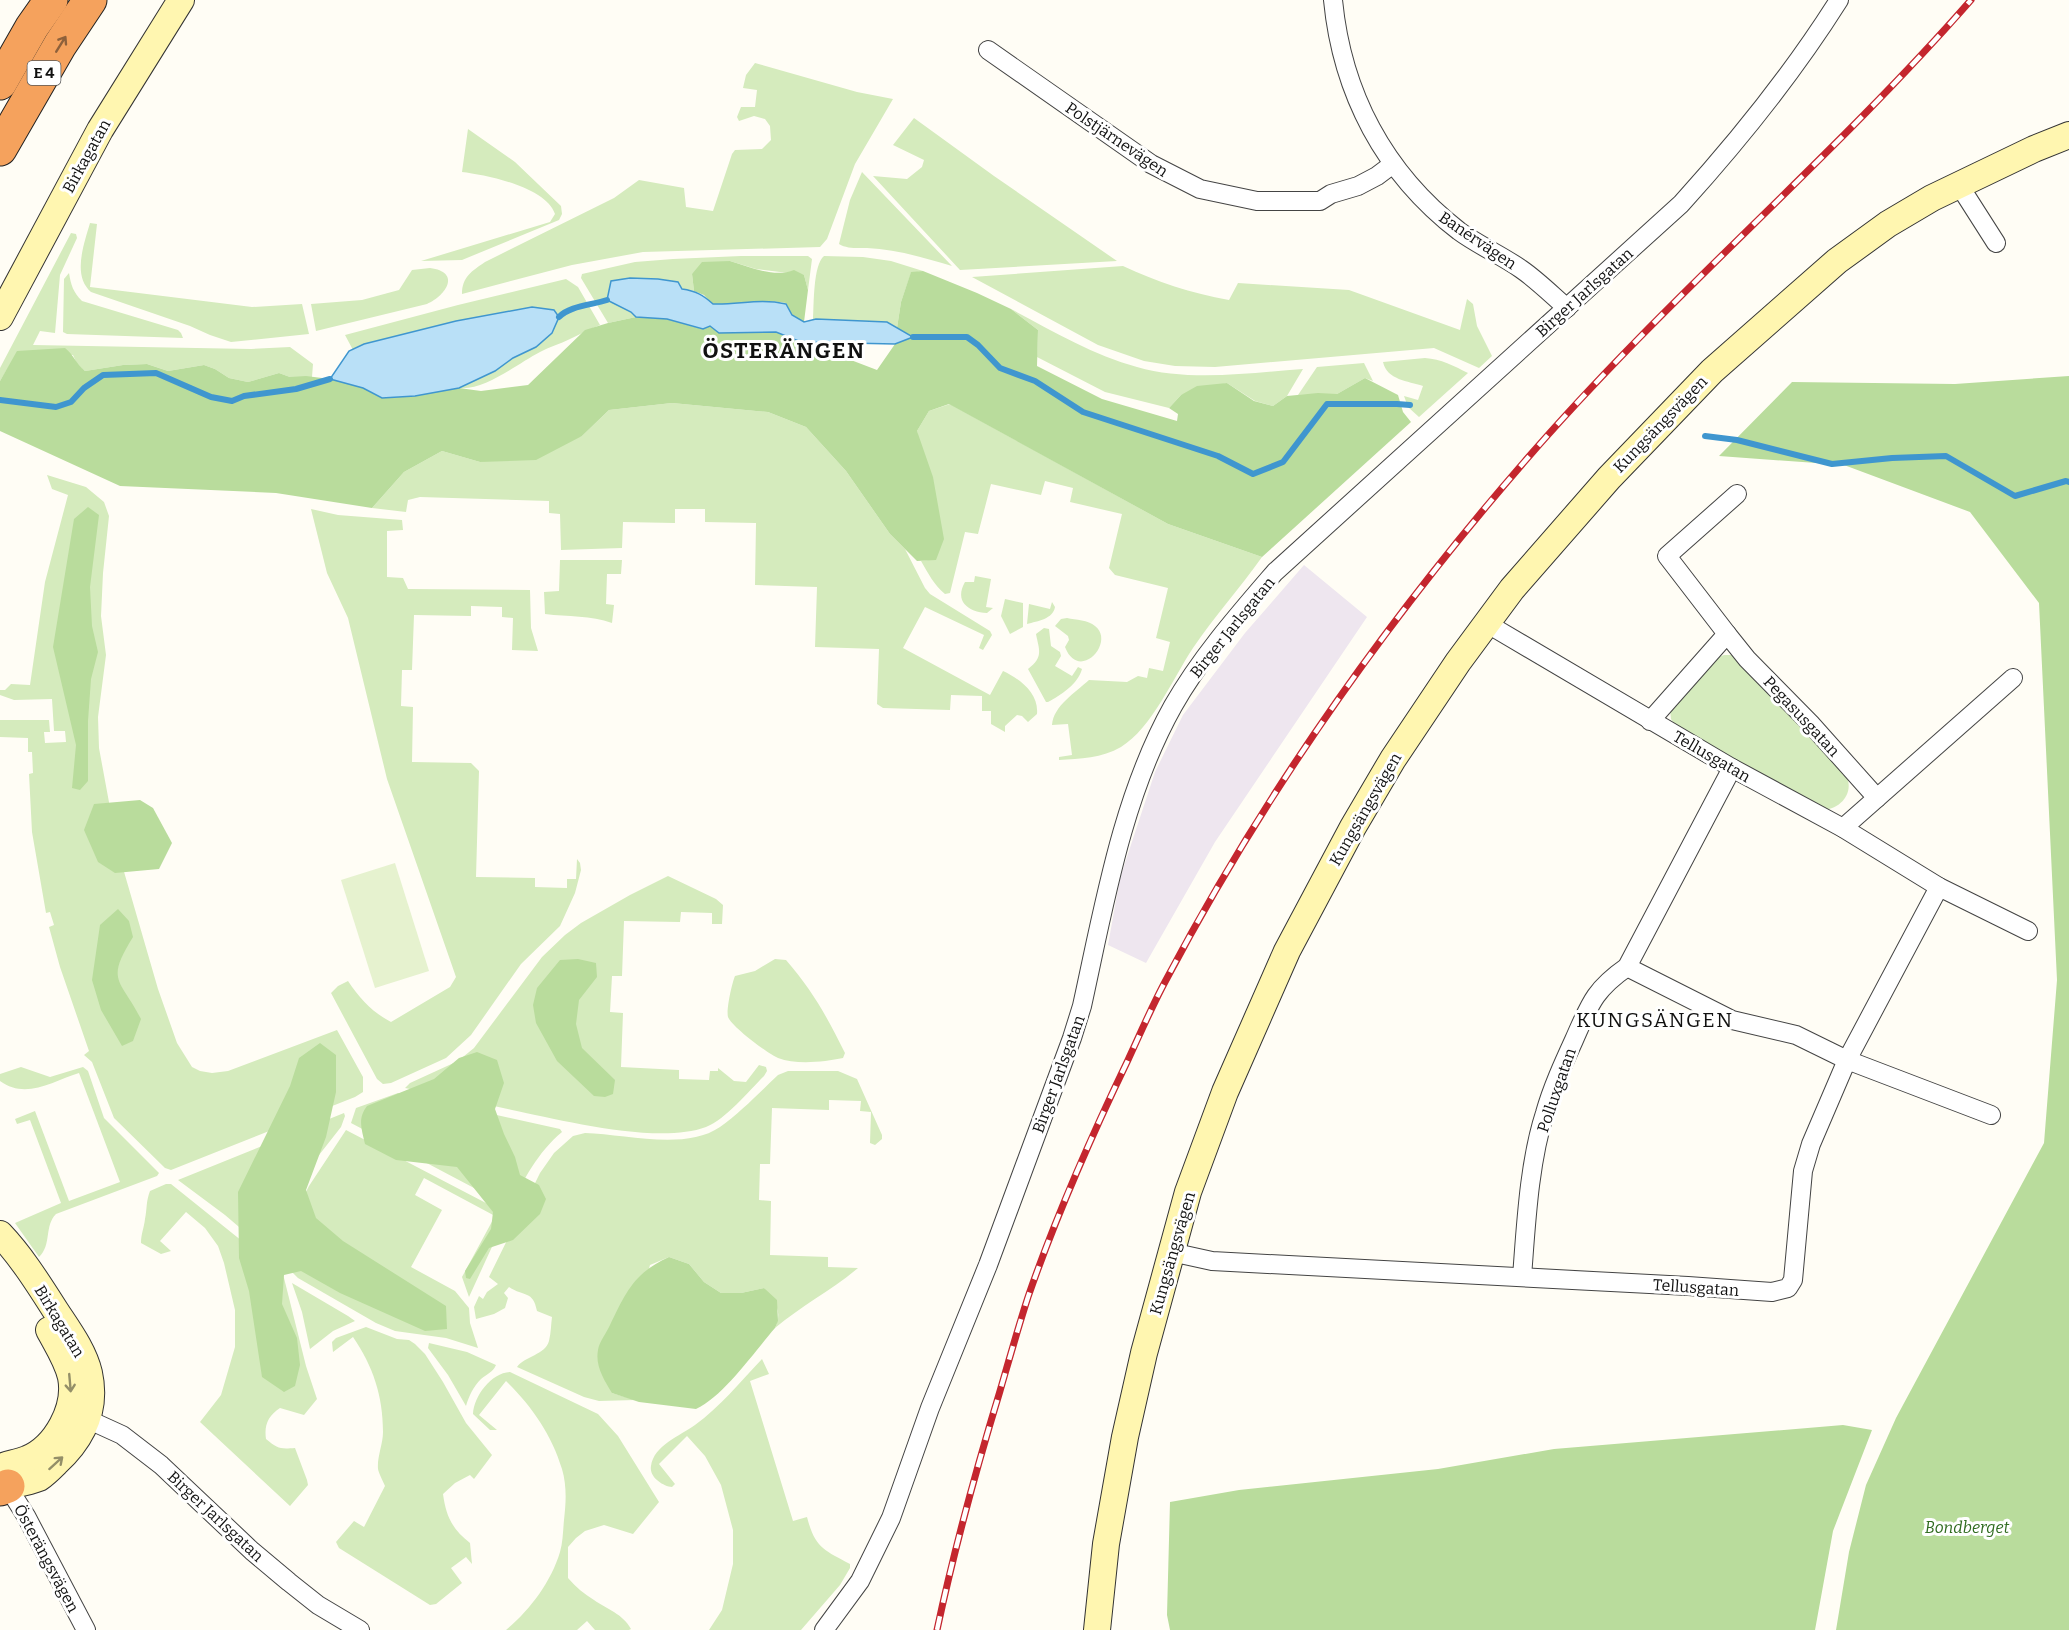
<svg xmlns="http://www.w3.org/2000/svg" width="2069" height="1630" font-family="Bitter,serif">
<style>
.industrial{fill:#eee6ef}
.green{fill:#d5ebbd}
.forest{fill:#b9dc9c}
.pitch{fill:#e6f2cf}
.water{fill:#b9e0f7;stroke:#3f96cf;stroke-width:1.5}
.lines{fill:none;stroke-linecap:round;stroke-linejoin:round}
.stream{stroke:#3f96cf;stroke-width:6}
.street-casing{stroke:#444;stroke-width:20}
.secondary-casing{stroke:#333;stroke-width:28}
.highway-casing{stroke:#222;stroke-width:35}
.street{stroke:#fff;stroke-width:18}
.secondary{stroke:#fff6b0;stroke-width:26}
.highway{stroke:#f5a25d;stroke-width:33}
.rail-casing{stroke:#c4262e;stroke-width:7}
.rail{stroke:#fff;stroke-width:4.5;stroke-dasharray:14;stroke-linecap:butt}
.oneway{stroke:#8e613b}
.oneway2{stroke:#948f68}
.labels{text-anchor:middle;stroke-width:6;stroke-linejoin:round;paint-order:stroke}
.shield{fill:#fff;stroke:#585858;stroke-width:1.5}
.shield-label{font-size:15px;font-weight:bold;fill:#111}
.street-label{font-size:16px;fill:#111;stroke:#fff}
.park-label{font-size:16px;font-style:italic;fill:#2f6b1f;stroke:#fff}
.quarter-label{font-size:20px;letter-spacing:1.5px;fill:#111;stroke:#fff}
.district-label{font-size:22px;font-weight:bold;letter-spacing:1.5px;fill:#111;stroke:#fff}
</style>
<rect width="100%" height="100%" fill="#fffdf5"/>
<path class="industrial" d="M1304,565L1367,617L1215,842L1146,963L1108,945L1120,878L1155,772L1183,715L1245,633Z"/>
<g class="green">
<path d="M755,63L857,92L893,99L855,164L827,239L820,247L643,252L572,265L462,294C462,277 472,271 485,262L614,198L639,180L684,188L686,207L713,211L732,154L735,150L762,149L771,140L770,126L765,119L754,116L739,121L737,117L741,107H755L757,90L743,88L746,75Z"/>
<path d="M914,118L994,176L1117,261L960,270L873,176L907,179L922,167L924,160L893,145Z"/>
<path d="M468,129L515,162L561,206L562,214L559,220L462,260L421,261L550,222L555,214C546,187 487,175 462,172Z"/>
<path d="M862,172L952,266C924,258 896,249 867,248C858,248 847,249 839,244L850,200Z"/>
<path d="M90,223L97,224L90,287L252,307L302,304L309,334L231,342L210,335L190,326L91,292C72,276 84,244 90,223Z"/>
<path d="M71,233L76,234L77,238L60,275L55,333L40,331L33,345L251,349L290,347L313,364L312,377H290L279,373L248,382L229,378L215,369L204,365L168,371L147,364L123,365L85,371L78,366L73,355L18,351L0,381V368Z"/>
<path d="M741,256H808L812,259L808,290L804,275L756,269L730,261L692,274L694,291L682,289L678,282L658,279L630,278L607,300L631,312L636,317L608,323L581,278L582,274L635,262L673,259Z"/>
<path d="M824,256L863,257L891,261L923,271L911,273L901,302L897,328L886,322L813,319C814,305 813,265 824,256Z"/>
<path d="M1123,266C1157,282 1191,293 1229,300L1238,283L1349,290L1460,330L1467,299L1473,304L1477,326L1492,356L1479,368L1434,348L1215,367L1175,366L1144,361L1098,345L972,277Z"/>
<path d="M430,268C461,272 447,295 427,304L316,331L311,304L362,300L399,290L412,270Z"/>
<path d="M69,273C71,285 73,292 82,301L178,330L181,333L183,338L67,334L63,332L64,279Z"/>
<path d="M566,279L578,287L600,325C589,329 581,334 570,339C560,344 549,347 540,352C517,364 484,391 459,388L495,371L513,358L536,347L532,307L456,321L364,344L353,350L345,335L458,305Z"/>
<path d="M1011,309C1051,330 1093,355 1137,367C1189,382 1249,373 1303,369L1287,396L1273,406L1255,401L1227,383L1181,395L1169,408L1105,392L1037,357L1038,330Z"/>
<path d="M1425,358C1441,359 1454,366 1468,373L1419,417L1408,407L1404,396L1418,400L1423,386C1408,381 1387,380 1383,362Z"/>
<path d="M1364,363L1373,381L1365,378L1337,394L1298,395L1317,367Z"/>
<path d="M672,403L768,412L806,427L846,471L890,534L905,549L925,588L930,594L990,631L992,635L983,650L979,648L984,635L925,607L903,648L990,695L1003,671C1020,679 1039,693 1037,714L1028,722L1022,716L1017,715L1005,726V732L991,724V711H982V696L951,695L950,710L883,708L877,704L879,649L815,647L817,587L755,585L756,523L705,522V509H675V523L623,522L622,548L561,550L560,514L549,513V501L420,497L408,500L406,512L372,508L404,472L442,451L480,462L582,436L609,410Z"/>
<path d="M950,404L1168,524L1262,557C1240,588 1214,617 1193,648C1173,678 1152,728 1121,747C1102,758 1080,759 1059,760V757L1072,755L1068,724L1052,725C1053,706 1076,692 1089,680L1127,682L1138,676L1147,678L1149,668L1163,671L1170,642L1156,638L1168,588L1115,575L1109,568L1122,514L1070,502L1073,488L1045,481L1041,495L991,484L978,534L965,532L950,593L945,594C934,585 928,573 921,561L936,559L917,431L929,411Z"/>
<path d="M47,475L86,487L104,502L109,516L103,573L101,616L106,655L98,717L99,748L118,851L158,989L177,1043L192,1067L200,1071L212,1073L228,1071L337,1030L363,1077V1092L355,1097L171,1170L165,1168L114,1118L92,1062L84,1055L89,1051L60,967L49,927L54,925L50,912L46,913L32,832L29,774L33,773L32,752H28V738L0,737V720H49L50,732H44L45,743L66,742L65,731H54L52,699L14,700L0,695V690H5L11,684L30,685L45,582L68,495L52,489Z"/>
<path d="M311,509L338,515L402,520L403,530L387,531V577L403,578L408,589L530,590L531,628L538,651L512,650L513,618L502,617V607L471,606V616L414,615L412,670H402L401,706L413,707L412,762L471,763L479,771L476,877L535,878V887L567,888V879H576L577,859L580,863L581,870L575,893L560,926L521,964L471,1035L446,1058L391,1083L383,1084L377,1079L331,993L338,986L348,981C360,999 372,1012 391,1022L450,987L456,977L387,779L348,618L327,573Z"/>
<path d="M560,560H622L621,574H607L606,604L614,605L612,623C591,615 568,617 545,614L544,592L559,591Z"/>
<path d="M975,576L991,579L986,607L993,608L987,613C968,612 954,601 965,582H974Z"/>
<path d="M1005,599L1023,603V627L1010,634L1001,616Z"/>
<path d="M1052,602L1055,607C1053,619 1038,621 1027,624L1029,604L1050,609Z"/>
<path d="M1067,618C1076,620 1088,620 1095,626C1116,642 1079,683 1065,647L1069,640L1068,636L1055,626L1061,619Z"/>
<path d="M1044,628L1049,629L1051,646L1060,652L1061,656L1055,666L1072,676L1078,667L1082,669C1078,684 1061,695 1048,702H1046L1028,669C1044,657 1039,650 1036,634Z"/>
<path d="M1724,655H1733L1741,660L1846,775C1855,793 1840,810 1822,810L1675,725L1671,719L1670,709L1719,657Z"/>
<path d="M668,876L716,899L723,905L722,924H712V913L681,912L680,922L624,921L622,976H612L610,1012L623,1013L621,1067L679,1070V1079L709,1080L710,1071H718V1068L734,1081L746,1082L759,1065L766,1067L767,1071L764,1076C748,1092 726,1119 706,1127C658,1145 561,1120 512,1110C476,1102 440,1095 405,1088L410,1083L458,1061L474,1048L542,957L565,935L581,923L630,895Z"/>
<path d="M775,959L786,960C813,991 827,1017 845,1053L843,1058C824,1062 796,1065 778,1058C768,1054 731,1026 728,1017C726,1010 732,983 735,976L755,971Z"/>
<path d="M21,1067L50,1077L83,1067L88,1071L104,1118L159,1173L157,1176L56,1214C44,1226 52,1245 39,1257L15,1223L61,1203L30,1120L17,1124L15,1119L35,1111L69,1201L120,1182L79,1073C53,1081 26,1100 0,1081V1074Z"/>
<path d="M788,1071H838L857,1079L882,1135V1139L875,1145L870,1143L871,1112L860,1111L861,1101L829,1100V1110L772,1108L770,1164H760L759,1200L771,1201L770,1255L828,1257V1267L858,1268C832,1290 801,1306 775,1328C783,1309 775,1304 764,1288L741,1293H721L704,1282L689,1264L669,1257L650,1265L612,1393L635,1400L599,1401L584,1397L517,1367C525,1356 545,1355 549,1341C551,1333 551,1324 552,1317L537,1311C533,1290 524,1297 509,1287L504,1293L508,1298L505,1308L494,1314L476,1319L474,1307L479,1296L483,1299L487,1292L498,1284L489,1277L540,1173L554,1153L573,1136L585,1133C625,1134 685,1151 720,1127C741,1112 760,1092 778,1075Z"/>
<path d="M398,1093L560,1129L562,1132C538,1152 524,1179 510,1207L351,1123L356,1108Z"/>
<path d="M344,1113L345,1116L341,1127L312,1164L281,1263L225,1215L178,1180Z"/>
<path d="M346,1130L507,1214L469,1297L462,1277L495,1216L424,1178L415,1195L442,1210L411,1267L455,1291L469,1308L470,1323L478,1348L446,1338L395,1331L376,1323L298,1278L291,1271L296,1211L309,1186Z"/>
<path d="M166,1184H171L278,1270L284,1278L306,1366L317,1399L304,1415L280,1408C268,1416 264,1425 266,1439C278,1449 280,1449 295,1448L307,1480L308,1485L290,1506L200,1422L221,1395L235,1347V1310L224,1263L218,1246L205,1228L186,1212L160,1241L171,1251L161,1254L141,1243C141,1234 144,1228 145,1219C147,1209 146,1201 150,1191Z"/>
<path d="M292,1283L348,1316L355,1321L333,1331L310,1349L302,1312Z"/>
<path d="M366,1327L397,1339L409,1340L415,1344L425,1354L443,1382L466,1423L492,1455L474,1479L470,1475L455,1483L443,1494C446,1516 452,1529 470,1543L472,1564L466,1557L451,1568L462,1583L436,1604L430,1605L339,1548L336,1542L354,1521L364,1527L385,1486C383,1481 379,1474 378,1469C377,1457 383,1444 383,1432C383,1396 373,1366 353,1337L333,1352L332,1342L336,1338Z"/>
<path d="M429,1343L467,1352L496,1365C493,1372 487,1374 481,1379C473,1387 469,1396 466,1406L448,1375L428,1348Z"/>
<path d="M762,1359L769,1374L750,1381L793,1521L807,1517C815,1548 824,1550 850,1564V1568L840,1585L801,1630H709L722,1610L733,1564V1530L721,1485L705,1456L687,1436L659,1464L675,1484L672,1487C663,1486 649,1477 651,1466C654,1445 680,1436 695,1425C720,1407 740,1382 762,1359Z"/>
<path d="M510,1372L598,1414L618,1436L659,1502L633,1534L604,1525L585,1531L576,1538L568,1547V1578C576,1587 584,1594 594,1600C607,1609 623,1614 631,1629L629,1630H595L587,1621L577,1630H506C530,1610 551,1582 560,1552C563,1542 563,1530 564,1520C566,1503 567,1486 562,1469C552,1435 531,1405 506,1381L479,1415L497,1430H490L473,1414C474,1396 491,1373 510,1372Z"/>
</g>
<g class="forest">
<path d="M730,261C749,267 775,278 794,270L804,275L808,290L804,322L792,315L786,303C760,299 739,305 712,304L704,295L694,291L692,274L702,262Z"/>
<path d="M923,271L977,293L1011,309L1038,330L1037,366L1102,399L1177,421L1178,414L1169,408L1181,395L1197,386L1227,383L1254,401L1273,406L1287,396L1318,393L1337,394L1365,378L1398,395L1403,412L1411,422L1262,557L1168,524L949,404L929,411L917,431L933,477L944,539L936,560L917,561L890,534L846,471L806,427L768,412L672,403L609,410L582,436L536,460L480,462L442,451L404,472L372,508L276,493L120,486L0,431V381L17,351L65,348C74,355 76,364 85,371L123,365L147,364L168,371L204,365L215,369L229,378L248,382L279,373L290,377L306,376L330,379L363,388L382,398L415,396L459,388L481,391L528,385L585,330L608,323L636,317L667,319L702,329L710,326L719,333L776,332L801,342L819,343L843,357L877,370L895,344L912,337L897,328L901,302L911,272Z"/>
<path d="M2069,376V1630H1836L1849,1552L1866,1485L1896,1418L2044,1143L2057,980L2039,603L1970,512L1844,465L1719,456L1792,382L1955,384Z"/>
<path d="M88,507L99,515L90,587L92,626L98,652L91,679L88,721V781L80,790L72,788L76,745L53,647L74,519Z"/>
<path d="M140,800L153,808L172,843L159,869L115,873L98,862L84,830L94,804Z"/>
<path d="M118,909L129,921L133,937C105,982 120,978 141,1019L133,1041L122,1046L101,1010L92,980L100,925Z"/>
<path d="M578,959L596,963L597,977L579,1000L576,1024L582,1048L615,1080L613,1094L605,1097L594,1096L557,1061L536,1023L533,1005L537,988L560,960Z"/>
<path d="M320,1043L336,1055V1092L326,1137L306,1190L316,1218L343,1241L446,1306L447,1329L425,1331L340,1293L301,1271L284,1275L282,1304L297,1338L300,1365L295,1386L284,1392L262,1377L249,1291L239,1258L238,1192L290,1086L299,1058Z"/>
<path d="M477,1052L497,1060L504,1083L495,1109L504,1134L515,1157L520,1175L539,1185L546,1199L540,1214L513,1240L489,1248L470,1279L466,1278L465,1271L491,1229L493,1212L457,1167L396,1160L365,1144C362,1130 357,1119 367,1106L434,1079L459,1058Z"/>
<path d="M669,1257L689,1264L704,1282L721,1293H741L764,1288L777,1300L778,1321L775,1328C754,1352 724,1396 696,1409L639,1402L612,1393C604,1380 595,1366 598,1350C599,1342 607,1332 610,1325C626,1292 634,1273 669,1257Z"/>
<path d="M1843,1425L1872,1430L1833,1531L1815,1630H1170L1167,1615L1170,1502L1239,1490L1438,1469L1554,1449Z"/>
</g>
<path class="pitch" d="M395,863L429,971L375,988L341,880Z"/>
<g class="water">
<path d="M630,278L658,279L678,282L682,289C696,291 703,295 713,304C739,305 759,298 786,304L792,315L804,322L816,319L887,322L913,337L895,344L801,342L776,332L719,333L710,326L703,329L667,319L636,317L631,312L607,300L611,281Z"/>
<path d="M532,307L554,310L559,317L552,333L536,347L513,358L495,371L459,388L415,396L382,398L363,388L330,379L349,351L364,344L456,321Z"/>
</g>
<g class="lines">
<g class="stream">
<path d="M559,317C569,306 592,305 607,300"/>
<path d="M913,337H967L978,345L1000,368L1035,381L1083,412L1218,456L1253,474L1283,462L1327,404H1397L1410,405"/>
<path d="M0,400L56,407L71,402L84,388L103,375L156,373L211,397L232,401L244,396L296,389L330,379"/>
<path d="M1705,436L1737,440L1832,464L1892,458L1946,456L2015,496L2066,481L2069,482"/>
</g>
<g class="street-casing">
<g id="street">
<path d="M1333,0C1342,93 1384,173 1459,231C1478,245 1501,255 1521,269C1537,280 1552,295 1567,308"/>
<path d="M988,50L1151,164L1200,189L1257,201H1320L1331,194L1358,186L1377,176L1393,164"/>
<path d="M1959,185L1996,243"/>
<path d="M1486,623L1732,768L1843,828L1939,887L2028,931"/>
<path d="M1727,634L1667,556L1737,494"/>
<path d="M1650,721L1727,634L1747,659L1810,723L1877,798"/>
<path d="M1843,828L2013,678"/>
<path d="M1627,967L1732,1020L1796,1035L1847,1060L1991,1115"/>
<path d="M1171,1252L1212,1261L1688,1286L1772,1292L1788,1288L1793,1280L1803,1171L1811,1144L1847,1060L1939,887"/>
<path d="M1522,1277C1526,1225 1529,1162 1545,1113C1552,1088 1563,1064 1574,1040C1590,1004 1594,990 1627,967L1732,768"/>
<path d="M76,1414L122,1435L161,1465L252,1551L289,1582L318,1605L360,1630"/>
<path d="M4,1481L26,1516L86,1630"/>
<path d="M824,1630L860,1581L891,1518L930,1408L988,1265L1072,1038L1082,1006C1104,906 1122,797 1173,706C1201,657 1238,615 1275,572L1681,204C1739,140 1793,73 1839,0"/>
</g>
</g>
<g class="secondary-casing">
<g id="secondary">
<path d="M0,317L100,130L181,0"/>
<path d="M0,1234C20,1255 36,1280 52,1305C65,1326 83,1348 89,1373C97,1409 82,1439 56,1463C51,1468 45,1474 39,1478C29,1482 17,1484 8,1486"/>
<path d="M0,1467C9,1464 19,1462 27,1459C56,1447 77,1408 71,1377C67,1360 57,1345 49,1330"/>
<path d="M1097,1630L1106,1544L1125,1437L1144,1353L1188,1192L1225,1092L1287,951L1353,827L1393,759L1458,662L1512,589L1609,478L1712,371L1837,261L1888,224L1932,198L2034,149L2069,135"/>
</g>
</g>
<g class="highway-casing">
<g id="highway">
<path d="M0,83L32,27L51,0"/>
<path d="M0,149L60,45L90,0"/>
<path d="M0,1489L8,1486"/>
</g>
</g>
<use href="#street" class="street"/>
<use href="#secondary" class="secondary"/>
<use href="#highway" class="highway"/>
<g class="rail-casing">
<path id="rail" d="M937,1630C954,1550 976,1470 1000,1391C1009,1360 1018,1328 1028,1297C1056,1216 1091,1137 1128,1060C1140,1034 1152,1006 1166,980C1264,794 1387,620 1525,461C1665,299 1830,161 1971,0"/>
</g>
<use href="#rail" class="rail"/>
</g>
<defs><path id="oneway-shaft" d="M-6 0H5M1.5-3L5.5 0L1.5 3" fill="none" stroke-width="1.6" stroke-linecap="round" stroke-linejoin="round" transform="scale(1.5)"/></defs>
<use class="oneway" href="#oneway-shaft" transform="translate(61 44) rotate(-58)"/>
<g class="oneway2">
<use href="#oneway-shaft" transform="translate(70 1383) rotate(85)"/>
<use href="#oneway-shaft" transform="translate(56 1463) rotate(-42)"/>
</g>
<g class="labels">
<rect class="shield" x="27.5" y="61" width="33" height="24" rx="4.5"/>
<g class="shield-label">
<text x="44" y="78">E 4</text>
</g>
<g class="street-label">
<text transform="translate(1117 139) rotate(34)" y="6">Polstjärnevägen</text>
<text transform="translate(86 156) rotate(-61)" y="6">Birkagatan</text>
<text transform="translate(1478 240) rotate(34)" y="6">Banérvägen</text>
<text transform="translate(1584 292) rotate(-42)" y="6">Birger Jarlsgatan</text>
<text transform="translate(1660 424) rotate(-46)" y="6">Kungsängsvägen</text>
<text transform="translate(1232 627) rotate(-51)" y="6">Birger Jarlsgatan</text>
<text transform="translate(1802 716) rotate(47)" y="6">Pegasusgatan</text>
<text transform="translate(1712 756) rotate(30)" y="6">Tellusgatan</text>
<text transform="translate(1365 809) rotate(-60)" y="6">Kungsängsvägen</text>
<text transform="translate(1058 1074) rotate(-70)" y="6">Birger Jarlsgatan</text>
<text transform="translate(1556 1090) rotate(-71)" y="6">Polluxgatan</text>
<text transform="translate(1172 1253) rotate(-74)" y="6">Kungsängsvägen</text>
<text transform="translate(1696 1287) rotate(4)" y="6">Tellusgatan</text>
<text transform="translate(60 1321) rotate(59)" y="6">Birkagatan</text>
<text transform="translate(216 1516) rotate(43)" y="6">Birger Jarlsgatan</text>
<text transform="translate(47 1558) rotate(62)" y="6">Österängsvägen</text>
</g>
<g class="park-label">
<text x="1967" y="1533">Bondberget</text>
</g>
<g class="quarter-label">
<text x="1655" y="1027">KUNGSÄNGEN</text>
</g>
<g class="district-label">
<text x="784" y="358">ÖSTERÄNGEN</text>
</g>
</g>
</svg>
